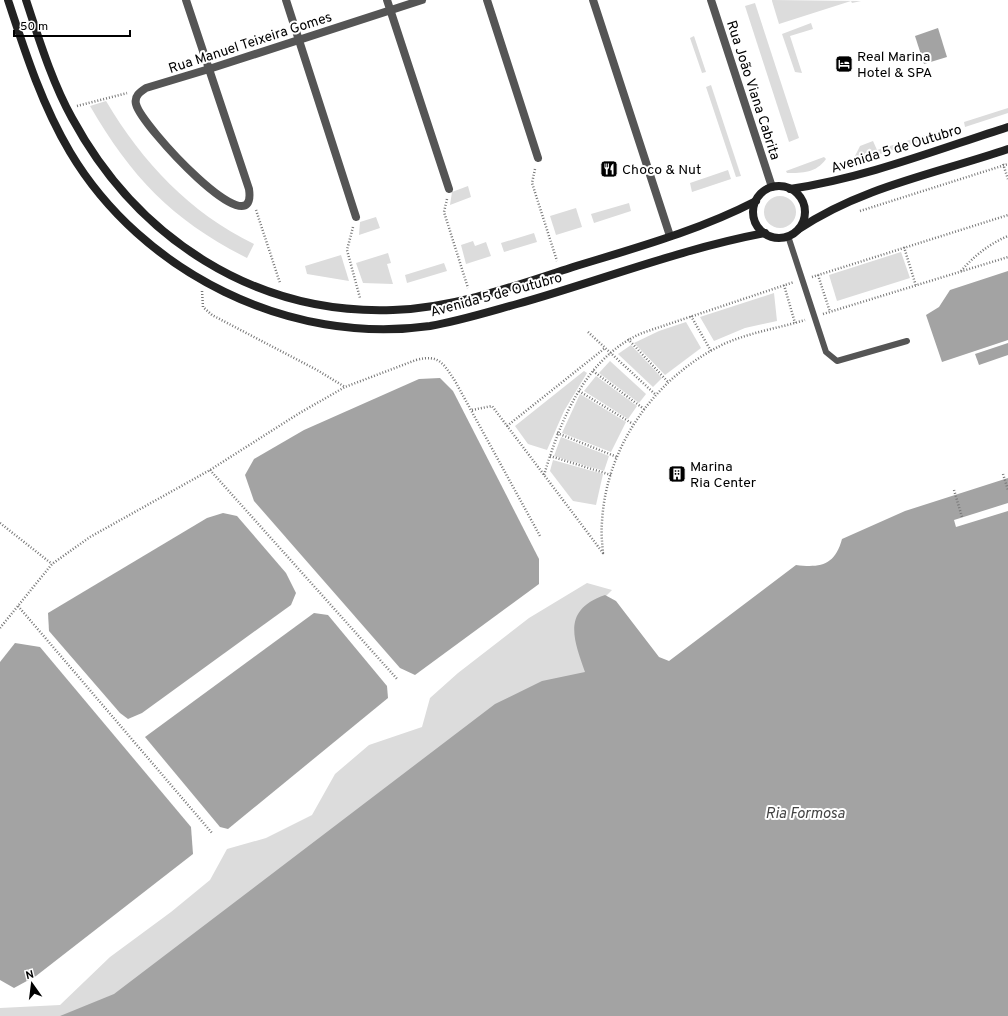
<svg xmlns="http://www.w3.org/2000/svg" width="1008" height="1016" font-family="Overpass,sans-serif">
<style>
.green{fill:#dcdcdc}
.water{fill:#a3a3a3}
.pier{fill:#fff}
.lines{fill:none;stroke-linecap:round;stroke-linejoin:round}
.path{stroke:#777;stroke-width:2.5;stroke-dasharray:1 2;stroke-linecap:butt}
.service{stroke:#555;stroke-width:6}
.pedestrian{stroke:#555;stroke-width:8}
.minor{stroke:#555;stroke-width:8}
.secondary{stroke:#222;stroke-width:8}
.labels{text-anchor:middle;stroke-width:4;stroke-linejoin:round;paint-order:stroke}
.street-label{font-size:14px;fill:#000;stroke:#fff}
.poi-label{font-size:14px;fill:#000;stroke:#fff;text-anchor:start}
.water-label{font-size:15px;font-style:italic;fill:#444;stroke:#fff}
</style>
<rect width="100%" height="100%" fill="#fff"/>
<g class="green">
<path d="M772,1V0L861,1L852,3L851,1L779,24Z"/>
<path d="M755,3L799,138L789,142L745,6Z"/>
<path d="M811,23L813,29L790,36L802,73L795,72L782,34Z"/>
<path d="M694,36L706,72L702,73L690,38Z"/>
<path d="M711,85L741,176L736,177L706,87Z"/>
<path d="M106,101C143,163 189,212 254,244L247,258C172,220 132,178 90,106Z"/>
<path d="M1008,108V113L965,127L964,122Z"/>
<path d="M945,129L947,133L858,161L854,158L860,146L873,141L877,150Z"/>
<path d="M824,157L826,159C816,173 803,173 787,173L786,171Z"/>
<path d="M728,170L731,179L692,192L690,183Z"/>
<path d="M468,186L471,197L450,205L452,192Z"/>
<circle cx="780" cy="212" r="16"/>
<path d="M629,203L631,211L594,223L591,214Z"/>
<path d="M576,208L582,227L556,235L550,216Z"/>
<path d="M376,217L380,228L359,235L360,222Z"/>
<path d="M534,233L537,242L504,252L501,243Z"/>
<path d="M473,241L475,246L486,242L491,256L466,264L461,245Z"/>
<path d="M901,252L910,278L837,301L829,275Z"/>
<path d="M388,253L391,263L387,264L393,284L363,283L356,263Z"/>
<path d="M341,255L349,281L307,274L305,266Z"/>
<path d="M444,263L447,271L407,283L405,275Z"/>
<path d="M774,293L777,321L745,328L714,341L700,317Z"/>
<path d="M686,322L701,348L665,375L634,343L659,331Z"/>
<path d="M631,345L662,378L653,387L618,354Z"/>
<path d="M610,361L646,394L639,403L599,373Z"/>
<path d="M584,371L587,373L564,411L547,450L528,444L515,426Z"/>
<path d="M596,376L637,406L628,419L584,391Z"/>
<path d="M580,394L626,422L611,452L562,433Z"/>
<path d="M561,437L609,456L604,471L554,456Z"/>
<path d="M553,460L603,474L596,505L573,501L550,471Z"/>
<path d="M587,583L612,590L605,597L587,674L115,996L65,1016H0V1008L60,1005L110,957L171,912L210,880L227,849L266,838L312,815L335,774L369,745L422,727L430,698L458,673L529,618Z"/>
</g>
<g class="water">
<path d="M938,28L947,57L924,64L915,36Z"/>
<path d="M1008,271V340L942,362L926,315L939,307L950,290Z"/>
<path d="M1008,343V355L979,365L975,354Z"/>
<path d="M440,378L453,391L539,559V584L415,675L400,668L254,501L245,475L254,459L304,430L419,379Z"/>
<path d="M1008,478V1016H60L114,994L495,704L542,681L585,672C573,638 562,610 605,595L616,601L659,657L669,661L796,565C821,568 835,565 842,539L905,511Z"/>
<path d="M223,513L237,516L286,573L296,593L291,605L142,713L128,719L120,713L49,631L48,613L207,518Z"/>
<path d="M314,613L328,615L387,686L388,698L228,829L220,827L145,737Z"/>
<path d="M15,643L40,647L191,827L193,854L36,976L14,988L0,980V662Z"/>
</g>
<path class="pier" d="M1008,503V511L956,527L954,520Z"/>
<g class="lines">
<g class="path">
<path d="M77,106L127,93"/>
<path d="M1003,164L1008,179"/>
<path d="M535,169L532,183L557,261"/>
<path d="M447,199L444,212L468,288"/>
<path d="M256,210L280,283"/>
<path d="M860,211L1008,164"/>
<path d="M353,227L347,250L360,298"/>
<path d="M904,247L916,286"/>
<path d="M961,271C974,256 989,244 1008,236"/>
<path d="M818,275L830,312"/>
<path d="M812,277L1008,215"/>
<path d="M784,285L795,323"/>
<path d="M202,291L203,307L212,315L317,370L345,387"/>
<path d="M823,314L1008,257"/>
<path d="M691,316L711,351"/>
<path d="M588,332L656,395"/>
<path d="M628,339L668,382"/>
<path d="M593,371L644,409"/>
<path d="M579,391L633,424"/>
<path d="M472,410L492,406L603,553C602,542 601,532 602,522C606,445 657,375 726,343C752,332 779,328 805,320"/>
<path d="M507,426L605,348"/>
<path d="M557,433L617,457"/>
<path d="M550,456L611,475"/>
<path d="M210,470L398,680"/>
<path d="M1003,474L1008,490"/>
<path d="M544,475C561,419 585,358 642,333L794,282"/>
<path d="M954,490L962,517"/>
<path d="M0,523L52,564"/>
<path d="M18,606L212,833"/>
<path d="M0,628L52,564L90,537L210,470L298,414L345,387L416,360C439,354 443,363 455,381L540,536"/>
</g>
<path class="service" d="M788,236L826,352L837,361L907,341"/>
<path class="pedestrian" d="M593,0L670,236"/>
<g class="minor">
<path d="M186,0L249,189C258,251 141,126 136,104C134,96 140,92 146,88L209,69L422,0"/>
<path d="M286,0L356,217"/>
<path d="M387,0L449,189"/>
<path d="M487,0L538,158"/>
<path d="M711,0L772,187"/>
</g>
<g class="secondary">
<path d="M8,0C25,52 42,105 70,152C142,273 290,346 430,326C459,321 488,312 517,304C599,281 680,249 765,233"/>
<path d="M26,0C39,39 52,82 72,118C137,238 254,315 393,310C454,308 515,286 573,267C635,248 698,231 756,201"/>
<circle cx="779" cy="212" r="26"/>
<path d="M790,189C865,178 936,150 1008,127"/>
<path d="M799,229C861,187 938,173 1008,149"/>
</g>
</g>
<defs>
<g id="hotel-square" transform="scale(0.9)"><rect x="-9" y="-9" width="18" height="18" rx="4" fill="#000" stroke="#fff"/><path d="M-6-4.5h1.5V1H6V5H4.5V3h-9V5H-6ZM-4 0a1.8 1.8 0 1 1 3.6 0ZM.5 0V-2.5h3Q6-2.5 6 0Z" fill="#fff"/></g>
<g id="restaurant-square" transform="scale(0.9)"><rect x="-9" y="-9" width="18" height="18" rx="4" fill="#000" stroke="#fff"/><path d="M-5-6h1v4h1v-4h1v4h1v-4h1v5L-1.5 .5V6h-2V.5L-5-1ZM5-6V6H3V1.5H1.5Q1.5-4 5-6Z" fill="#fff"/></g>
<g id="building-square" transform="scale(0.9)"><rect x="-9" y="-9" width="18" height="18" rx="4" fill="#000" stroke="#fff"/><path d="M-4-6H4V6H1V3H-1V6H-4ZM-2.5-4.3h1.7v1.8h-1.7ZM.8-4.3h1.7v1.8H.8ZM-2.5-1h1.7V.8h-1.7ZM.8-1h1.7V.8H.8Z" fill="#fff"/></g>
</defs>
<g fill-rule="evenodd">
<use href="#hotel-square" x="844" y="64"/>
<use href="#restaurant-square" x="609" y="169"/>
<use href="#building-square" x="677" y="474"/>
</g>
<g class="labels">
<g class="street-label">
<text transform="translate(250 42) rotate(-18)" y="5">Rua Manuel Teixeira Gomes</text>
<text transform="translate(754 90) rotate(72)" y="5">Rua João Viana Cabrita</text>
<text transform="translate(896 148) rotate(-17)" y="5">Avenida 5 de Outubro</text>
<text transform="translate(496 294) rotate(-15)" y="5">Avenida 5 de Outubro</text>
</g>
<g class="poi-label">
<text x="857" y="61">Real Marina<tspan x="857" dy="16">Hotel &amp; SPA</tspan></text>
<text x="622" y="174">Choco &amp; Nut</text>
<text x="690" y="471">Marina<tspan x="690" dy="16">Ria Center</tspan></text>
</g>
<g class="water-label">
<text x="805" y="818">Ria Formosa</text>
</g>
</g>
<g transform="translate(32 984) rotate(346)" stroke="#ffffff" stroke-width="3" paint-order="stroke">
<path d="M0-3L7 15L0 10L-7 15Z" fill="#000000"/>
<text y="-6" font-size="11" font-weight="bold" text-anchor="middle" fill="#000000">N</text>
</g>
<path d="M14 30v6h116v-6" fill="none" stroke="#000000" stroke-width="2"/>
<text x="20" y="30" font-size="12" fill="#000000" stroke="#ffffff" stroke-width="3" paint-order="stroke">50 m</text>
</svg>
